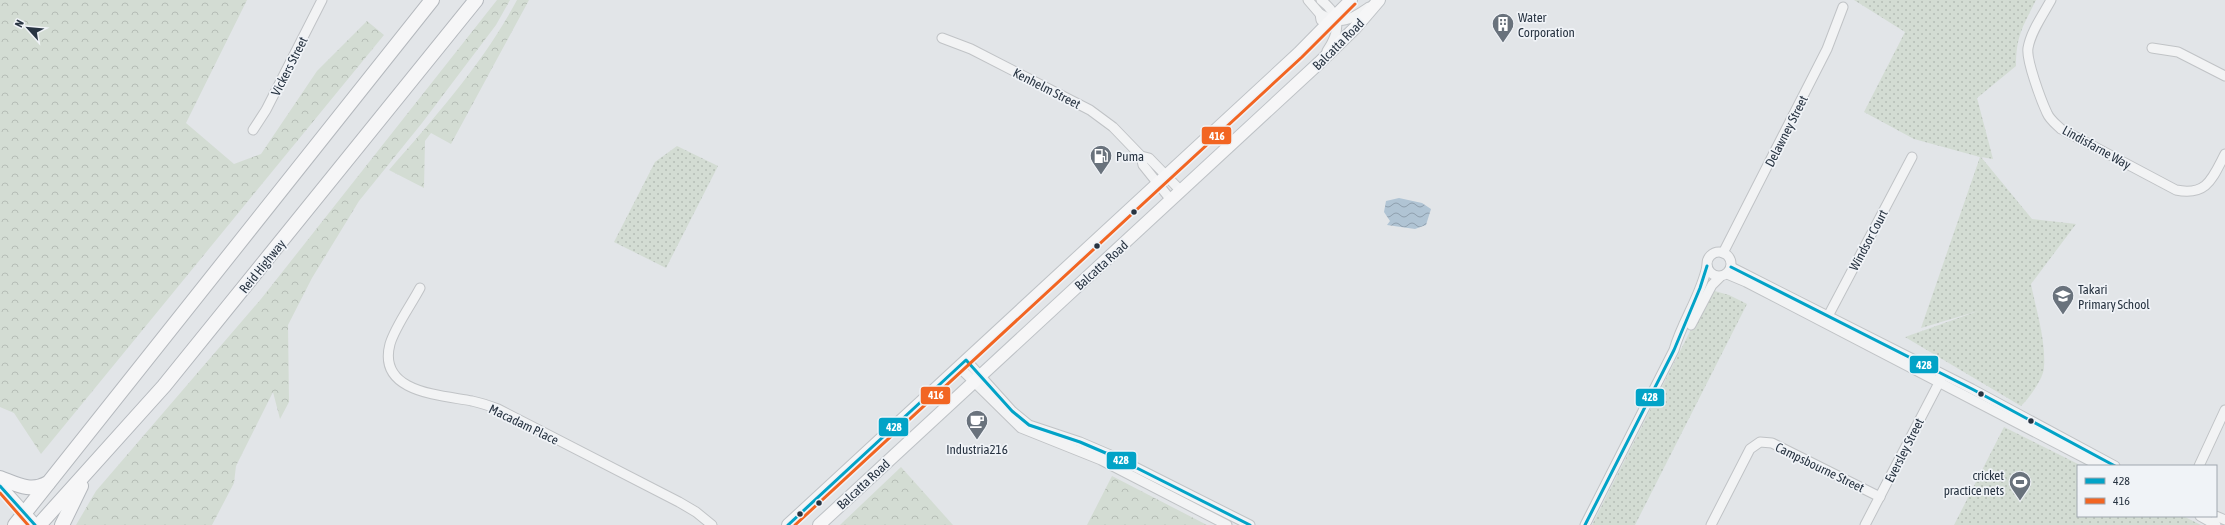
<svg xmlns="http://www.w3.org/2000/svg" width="2225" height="525" font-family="'Asap Condensed',sans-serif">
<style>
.green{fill:url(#green-dots)}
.forest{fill:url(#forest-crowns)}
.water{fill:url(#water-waves)}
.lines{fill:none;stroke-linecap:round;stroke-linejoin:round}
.minor-casing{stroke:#c0c3c6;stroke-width:11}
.major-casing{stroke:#bec2c6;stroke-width:14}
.highway-casing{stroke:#b4b8bd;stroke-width:16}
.minor{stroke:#f2f3f4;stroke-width:9}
.major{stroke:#f6f6f7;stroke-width:12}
.highway{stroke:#f6f6f7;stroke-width:14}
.bus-1-casing{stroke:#f0f3f7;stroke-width:6}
.bus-2-casing{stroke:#f0f3f7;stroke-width:6}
.bus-1{stroke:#02a3c7;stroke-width:3}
.bus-2{stroke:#f26522;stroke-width:3}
.bus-dot{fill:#283442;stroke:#f0f3f7;stroke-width:1.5}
.labels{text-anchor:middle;stroke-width:3.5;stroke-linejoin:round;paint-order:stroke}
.poi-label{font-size:13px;fill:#283442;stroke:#f0f3f7;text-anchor:start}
.street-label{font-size:13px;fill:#283442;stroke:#f0f3f7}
.line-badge{stroke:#f0f3f7;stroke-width:1.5}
.badge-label{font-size:11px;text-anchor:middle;font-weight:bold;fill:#fff}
</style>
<defs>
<pattern id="green-dots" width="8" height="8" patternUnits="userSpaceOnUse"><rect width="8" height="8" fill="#d3dcd3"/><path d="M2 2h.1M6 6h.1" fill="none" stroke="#b5bdb6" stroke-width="1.8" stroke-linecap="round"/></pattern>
<pattern id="forest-crowns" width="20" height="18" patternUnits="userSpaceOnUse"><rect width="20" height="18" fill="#d3dcd3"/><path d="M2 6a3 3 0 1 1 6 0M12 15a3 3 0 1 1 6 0" fill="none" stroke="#b5bdb6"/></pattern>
<pattern id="water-waves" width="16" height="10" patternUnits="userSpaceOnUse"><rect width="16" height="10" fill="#b0c4d4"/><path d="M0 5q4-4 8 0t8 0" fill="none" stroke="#8fa0ae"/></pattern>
</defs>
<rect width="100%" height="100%" fill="#e2e5e8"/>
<g class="green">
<path d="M1854,0H2036C2023,26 2016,36 2016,66L1977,98L1993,159L1981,157L2032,219L2076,224L2031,284C2036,310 2046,340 2044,367C2044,378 2029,398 2021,406L1905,337L1978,311L1921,328L1980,157L1914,139L1864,112L1905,32Z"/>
<path d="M677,146L718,166L666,268L614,242L655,162Z"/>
<path d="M1711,290L1729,295L1747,304L1635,525H1592Z"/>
<path d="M2004,427L2082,466H2078V516H2183L2201,525H1954Z"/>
</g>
<g class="forest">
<path d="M0,0H247L186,123L234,164L261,154L317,71L367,21L384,35L41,454L14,413L0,407Z"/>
<path d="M497,0H510L496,25L422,123L359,201L312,278L288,325L289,402L280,419L273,392L236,466L234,483L212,525H76L96,491L261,299Z"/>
<path d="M517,0H529L451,144L431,133L425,141L424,188L389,170C435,117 484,62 517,0Z"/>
<path d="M901,467L953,525H840Z"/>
<path d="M1112,476L1207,525H1087Z"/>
</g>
<path class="water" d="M1399,198L1422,203L1431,209L1426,225L1415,229L1387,225L1390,221L1384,212L1386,201Z"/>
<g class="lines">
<g class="minor-casing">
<g id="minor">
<path d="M1308,0L1320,14L1321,20"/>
<path d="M1321,0C1341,16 1341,30 1327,51"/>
<path d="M2051,0C2043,15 2031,31 2028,48C2026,60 2041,100 2047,113C2050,120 2056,124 2061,129L2176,190C2207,196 2212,179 2225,154"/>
<path d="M1320,14C1342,26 1350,20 1369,7"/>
<path d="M942,38L971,49L1090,110L1113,127L1141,156L1143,165L1171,200"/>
<path d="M2152,48L2178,52L2225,76"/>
<path d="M253,130L266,110L322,0"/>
<path d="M1141,156L1149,158L1181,191"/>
<circle cx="1719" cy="264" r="12"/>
<path d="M1723,253L1827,49L1843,7"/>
<path d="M1731,267L1972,389L2115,466"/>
<path d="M1727,274L1746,282L2100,466"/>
<path d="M420,288C411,305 395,327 390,344C377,393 441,395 472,401C481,403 490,406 498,409L679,502L696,512L712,525"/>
<path d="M1826,320L1912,157"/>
<path d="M1691,325L1712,285L1720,277"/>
<path d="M966,360L1012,411L1029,425L1080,442L1115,457L1250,525"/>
<path d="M959,367L1021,428L1101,460L1227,525"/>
<path d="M2199,466L2225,410"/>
<path d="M2200,516L2216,525"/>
<path d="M2216,516L2225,520"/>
<path d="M1585,525L1674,350C1682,321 1701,296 1707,266"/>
<path d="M1711,525L1750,449L1760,442L1772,443L1880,497"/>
<path d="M1865,525L1942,377"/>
</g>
</g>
<g class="major-casing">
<g id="major">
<path d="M0,486L35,525"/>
<path d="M788,525L1299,53L1351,0"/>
<path d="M819,525L1319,63L1355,28L1379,0"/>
</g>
</g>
<g class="highway-casing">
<g id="highway">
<path d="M0,478C16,484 31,493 48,483"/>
<path d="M15,525L432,0"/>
<path d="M39,525L164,386L476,0"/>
<path d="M62,525L81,486"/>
</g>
</g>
<use href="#minor" class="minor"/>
<use href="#major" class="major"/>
<use href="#highway" class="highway"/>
<g class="bus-1-casing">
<g id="bus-1">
<path d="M1731,267L1972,389L2115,466"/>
<path d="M0,486L35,525"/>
<path d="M788,525L966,360L1012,411L1029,425L1080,442L1115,457L1250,525"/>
<path d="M1585,525L1674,350L1700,288L1707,266"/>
</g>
</g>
<g class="bus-2-casing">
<g id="bus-2">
<path d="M0,493L28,525"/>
<path d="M795,525L1302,57L1355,4"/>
</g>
</g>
<use href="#bus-1" class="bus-1"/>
<use href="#bus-2" class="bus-2"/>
</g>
<defs>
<g id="building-pin" transform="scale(1.15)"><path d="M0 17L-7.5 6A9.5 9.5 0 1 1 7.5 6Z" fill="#69727c" stroke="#f0f3f7"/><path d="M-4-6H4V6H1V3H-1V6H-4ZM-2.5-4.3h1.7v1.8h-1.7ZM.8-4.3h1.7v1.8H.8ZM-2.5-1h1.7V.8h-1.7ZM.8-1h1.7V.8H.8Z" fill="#fff"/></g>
<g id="fuel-pin" transform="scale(1.15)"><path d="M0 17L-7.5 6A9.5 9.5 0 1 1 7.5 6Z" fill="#69727c" stroke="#f0f3f7"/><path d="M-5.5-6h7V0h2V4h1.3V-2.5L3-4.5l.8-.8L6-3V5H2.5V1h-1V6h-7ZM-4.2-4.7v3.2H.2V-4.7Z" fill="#fff"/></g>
<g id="school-pin" transform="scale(1.15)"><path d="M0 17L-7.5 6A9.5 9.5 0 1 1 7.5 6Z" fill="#69727c" stroke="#f0f3f7"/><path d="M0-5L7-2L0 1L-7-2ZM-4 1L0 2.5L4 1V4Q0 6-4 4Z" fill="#fff"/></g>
<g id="cafe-pin" transform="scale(1.15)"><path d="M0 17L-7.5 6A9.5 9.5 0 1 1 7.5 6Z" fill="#69727c" stroke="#f0f3f7"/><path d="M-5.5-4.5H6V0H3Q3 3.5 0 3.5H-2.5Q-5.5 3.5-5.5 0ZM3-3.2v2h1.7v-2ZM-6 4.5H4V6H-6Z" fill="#fff"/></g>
<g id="stadium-pin" transform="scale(1.15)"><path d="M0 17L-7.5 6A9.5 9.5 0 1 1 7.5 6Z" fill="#69727c" stroke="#f0f3f7"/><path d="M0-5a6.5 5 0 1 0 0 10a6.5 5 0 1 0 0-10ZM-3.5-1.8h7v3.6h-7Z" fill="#fff"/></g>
</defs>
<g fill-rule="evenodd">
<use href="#building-pin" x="1503" y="24"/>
<use href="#fuel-pin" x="1101" y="156"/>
<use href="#school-pin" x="2063" y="296"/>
<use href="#cafe-pin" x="977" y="421"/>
<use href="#stadium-pin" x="2020" y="482"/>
</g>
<g class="bus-dot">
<circle cx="1134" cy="212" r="3.5"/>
<circle cx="1097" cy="246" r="3.5"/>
<circle cx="1981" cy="394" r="3.5"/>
<circle cx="2031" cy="421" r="3.5"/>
<circle cx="819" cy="503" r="3.5"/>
<circle cx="800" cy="514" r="3.5"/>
</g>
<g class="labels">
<g class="poi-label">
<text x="1518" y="22">Water<tspan x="1518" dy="15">Corporation</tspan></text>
<text x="1116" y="161">Puma</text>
<text x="2078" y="294">Takari<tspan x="2078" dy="15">Primary School</tspan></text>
<text x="977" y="454" text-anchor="middle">Industria216</text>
<text x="2004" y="480" text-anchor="end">cricket<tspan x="2004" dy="15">practice nets</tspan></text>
</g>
<g class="street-label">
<text transform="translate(1338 44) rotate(-45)" y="5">Balcatta Road</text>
<text transform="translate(289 66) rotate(-63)" y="5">Vickers Street</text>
<text transform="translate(1047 88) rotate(27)" y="5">Kenhelm Street</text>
<text transform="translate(1786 131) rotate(-63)" y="5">Delawney Street</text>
<text transform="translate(2097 147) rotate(29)" y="5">Lindisfarne Way</text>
<text transform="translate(1868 240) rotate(-62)" y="5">Windsor Court</text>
<text transform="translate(1101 265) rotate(-42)" y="5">Balcatta Road</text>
<text transform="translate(262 266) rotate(-51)" y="5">Reid Highway</text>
<text transform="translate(524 424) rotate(26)" y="5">Macadam Place</text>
<text transform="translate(1904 450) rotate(-63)" y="5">Eversley Street</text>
<text transform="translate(1820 467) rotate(26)" y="5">Campsbourne Street</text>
<text transform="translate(863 484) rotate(-43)" y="5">Balcatta Road</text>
</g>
</g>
<g class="line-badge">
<rect x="1201" y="126" width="31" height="19" rx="4" fill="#f26522"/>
<rect x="1909" y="355" width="30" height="19" rx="4" fill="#02a3c7"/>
<rect x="920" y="386" width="31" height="19" rx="4" fill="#f26522"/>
<rect x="1635" y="388" width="30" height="19" rx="4" fill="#02a3c7"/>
<rect x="878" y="417" width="31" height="20" rx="4" fill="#02a3c7"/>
<rect x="1106" y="451" width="31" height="19" rx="4" fill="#02a3c7"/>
</g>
<g class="badge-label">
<text x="1217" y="140">416</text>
<text x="1924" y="369">428</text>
<text x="936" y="399">416</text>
<text x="1650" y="401">428</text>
<text x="894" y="431">428</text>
<text x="1121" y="464">428</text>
</g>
<rect x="2077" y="465" width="140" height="52" fill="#f0f3f7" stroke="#a0a7af"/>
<rect x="2085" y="478" width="20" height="6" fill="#02a3c7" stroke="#a0a7af"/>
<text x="2113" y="485" font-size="12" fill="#283442">428</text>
<rect x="2085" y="498" width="20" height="6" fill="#f26522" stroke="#a0a7af"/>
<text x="2113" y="505" font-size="12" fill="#283442">416</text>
<g transform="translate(28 28) rotate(297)" stroke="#f0f3f7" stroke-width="3" paint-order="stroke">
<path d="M0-3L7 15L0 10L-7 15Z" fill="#283442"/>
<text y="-6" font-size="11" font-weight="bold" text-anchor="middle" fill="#283442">N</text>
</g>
</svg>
